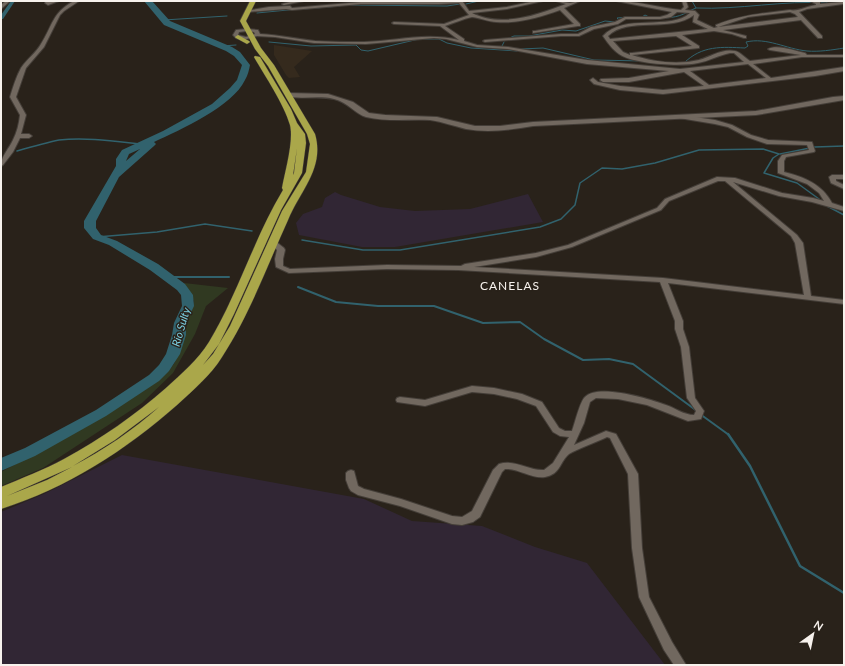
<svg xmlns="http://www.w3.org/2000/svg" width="845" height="666" font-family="Lato,sans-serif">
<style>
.built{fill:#352a1d}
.industrial{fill:#312634}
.green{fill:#303921}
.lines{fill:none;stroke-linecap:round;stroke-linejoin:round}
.stream-far3{stroke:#31626d;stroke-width:1}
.stream-far2{stroke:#31626d;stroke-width:1.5}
.stream-far1{stroke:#31626d;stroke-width:2}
.stream{stroke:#31626d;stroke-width:2.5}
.canal{fill:#31626d;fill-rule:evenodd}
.river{fill:#31626d;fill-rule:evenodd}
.minor-casing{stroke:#443e38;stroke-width:2}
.tertiary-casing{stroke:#443e38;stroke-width:2}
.trunk-casing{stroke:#443e38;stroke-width:1}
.minor{fill:#71685f;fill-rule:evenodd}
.tertiary{fill:#71685f;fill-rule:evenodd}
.trunk{fill:#aaa74a;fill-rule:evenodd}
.labels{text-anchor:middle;stroke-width:3;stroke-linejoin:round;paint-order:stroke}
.water-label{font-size:11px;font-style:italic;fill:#7bcfe2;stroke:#29221a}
.quarter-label{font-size:12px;letter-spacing:1px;fill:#f7f2ed;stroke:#29221a}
</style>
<rect width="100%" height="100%" fill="#29221a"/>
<path class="built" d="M274,45L312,51L294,67L300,77L289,78L286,75L274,55Z"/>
<g class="industrial">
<path d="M335,192L341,195L380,207L415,211L470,209L528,194L543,222L395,247H362L299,235L296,223L303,214L322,207L325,198Z"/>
<path d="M122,455L364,499L412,521L482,526L535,547L587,563L665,665H1V512L46,493Z"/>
</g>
<path class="green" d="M184,283L228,288L206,306L195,334L173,373L142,403L43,468L1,486V472C41,451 79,430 118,406C136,395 164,381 175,362C184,342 187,321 194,301Z"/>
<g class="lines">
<g class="stream-far3">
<path d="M466,4L479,1"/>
<path d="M348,5L447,6L460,4"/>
<path d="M696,8C738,10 785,0 826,3L829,1"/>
<path d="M304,9L340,6"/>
<path d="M689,11L696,8L692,1"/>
<path d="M257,13L298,9"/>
<path d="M642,17L645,15L651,18"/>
<path d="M654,19C668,17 675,19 688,12"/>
<path d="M164,20L227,16"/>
<path d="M619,20L617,18L627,17"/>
<path d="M507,39L514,36H529L562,30L576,31L605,21L615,22"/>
<path d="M269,42L311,46L356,45L361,50L368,51L419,39H439L447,43L471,48L517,51"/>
<path d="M222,46L236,45"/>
<path d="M502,46L504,42"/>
<path d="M521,49L543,48L594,60L643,61"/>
<path d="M684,63C702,45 722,47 745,48L748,46L746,42C767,37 786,49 807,51C819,52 832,50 844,48"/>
<path d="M661,64H680"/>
</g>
<g class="stream-far2">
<path d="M17,151C31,147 45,143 59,140C85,137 113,141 139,144"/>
<path d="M780,154L815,147L844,146"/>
<path d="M827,206L844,215"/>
<path d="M97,237L157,232L205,224L252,231"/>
<path d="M302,240L363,250H400L540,227L561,219L575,205L580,183L602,168L622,169L655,163L699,150L763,149L779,154L773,158L764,173L797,183L819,199"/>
</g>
<g class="stream-far1">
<path d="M170,277H229"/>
<path d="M298,287L336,302L378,306H434L483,323L520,322L544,339L583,360L609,359L633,364L697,411"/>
<path d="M700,414L729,435"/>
</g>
<path class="stream" d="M728,434L750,466L800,566L844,593"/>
<path class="canal" d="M11,1H15L3,19H1V15Z"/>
<path class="river" d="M144,1H152L170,21L232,47L240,52L250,65C249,70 248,75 245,80C233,106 180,130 154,142L156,144L154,146L119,177L96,221V228L101,235L117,241L158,264L185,284L193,295L194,306L186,323V335L180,354L169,371L159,381L106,416L35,456L1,471V458L25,448L96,410L149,375L159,365L166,354L172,335L174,323L182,306L181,295L177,290L150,270L109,245L93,239L84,228V221L116,166V159L122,150L163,131L212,104L230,88L237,80L242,65L234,56L226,51L164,25ZM140,149L126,161L129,154Z"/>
<g class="minor-casing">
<g id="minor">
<path d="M6,1H10L1,9V5Z"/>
<path d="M46,1H50V2L59,1L48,5L45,3Z"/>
<path d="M74,1H79L64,11L60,15L44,47L26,68L16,97L26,115L21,134H29L32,136L29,138H20L13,152L3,165L1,166C1,156 9,149 13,140C17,132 19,124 20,115L10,97C13,87 16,77 21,68C27,59 36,53 41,44C53,25 52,13 74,1Z"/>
<path d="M294,1H304L284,5L282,4Z"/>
<path d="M448,1H467L463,2L469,11L507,7L535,1H543L507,9L472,13C501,28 538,15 566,4L556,1L570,3L580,1L564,8L580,24V26H578L533,33V31H535L574,24L560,10C540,17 518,24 496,22C490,22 476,17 472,17C463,19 454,23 445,26L464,39V41L477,45L508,47L587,60L680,69L744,62L734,53H730C719,55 709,61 698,63C681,67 633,64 619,54C613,50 607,42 603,36C623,13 671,31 690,13L677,12L671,17L660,19H626L618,24L594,29L579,36H561L485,42L483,41L485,40L561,34H578L591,27L615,22L625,17H660L667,15L672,12L616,1C638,1 659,8 681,10L684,7L682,1H686L688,7L685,10L695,11L699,15L697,20L714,28L718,27L716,26V25C741,15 764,13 790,10C797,12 808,6 816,5V4L810,1L820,2V4L841,2H843V4L807,9L799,12L822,36V38H818L801,20L723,30L746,36V38H744L732,34L714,31L682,35L699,46V48L632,55C653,62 678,65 699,60C710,57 723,48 735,51C740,52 745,58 750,61L801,55L770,50L768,49C777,44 795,51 805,53L807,55H844V57H802L753,64L771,78L844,67V71L815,76L663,94L620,90L594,84L590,80L593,78L598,82L620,86L663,90L704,86L684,72L629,82H603L600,80L601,79L629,78L669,71L587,64L508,49L477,47L446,39L434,38L366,44L314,43L275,37L257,36L243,40L236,38L233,35L236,30L247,29L258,30L260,34C279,35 297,39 315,41C331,42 348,42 364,42C396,41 427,32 459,40L440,26L394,24L392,23L394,22L444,24L469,15L459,3L439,4H361L292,10L286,9L248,12L246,11L269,7L290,6L292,8L361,2ZM790,12L795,14L798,17L718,27L748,17ZM694,15L693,22L708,29L610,39L608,36C628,16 670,33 694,15ZM247,31L254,32L255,34L246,37L238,35L239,32ZM676,36L692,46L632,53H630V55L623,52L613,41ZM748,64L766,78L709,85L690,71Z"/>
<path d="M681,115L715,120L732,125L751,135L768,140L812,142L815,151L814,152L786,157L784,161V172C804,177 822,184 832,203L844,207V211L812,202L779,196L733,182L797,235L803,243L811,296L844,300V304L668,283L683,321V329L689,347L695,398L704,411L701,419L688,421L647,405L618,399L596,398L590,402L584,423L574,445L606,431L616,434L638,474L642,548L649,597L672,642L686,665H674L664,650L639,597L632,548L628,474L610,438L607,437C597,442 577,449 569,454C560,461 561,474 545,477C531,479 518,468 505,469L502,472L480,517L473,522L462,525L452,524L400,506L358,495L351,491L349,488L346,480V473L348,471L351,470L354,471L358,486L364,489L401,499L452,516L462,517L472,511L493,470L499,464C515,459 529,471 544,470L553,463L569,437L560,436L553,432L536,406L517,399L494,394L472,392L425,406L397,402L396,400L397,398L400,397L425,400L472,386L494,388L522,394L542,402L559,428L565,431H572C575,423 580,401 585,397C598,383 650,399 666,405C675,408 684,415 694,415L696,411L687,398L681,347L675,329V321L660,282L458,270L387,269L289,273L276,267L275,259L277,250L269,242L271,241H275L284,248L285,250L283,259V266L290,269L387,265L461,266L465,264L536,253L568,245L657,208L665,199L717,177L735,178L782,193L813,198L824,201L819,193L807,184L778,173V161L782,155L809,150L807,145L767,144L747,137L728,127L715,124L679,118V116ZM718,181H725L791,236L795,243L804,295L663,278L474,267L536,257L572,247L661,210L669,201Z"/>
<path d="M832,175H844V179H836V181L844,185V189L831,183L829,177Z"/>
</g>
</g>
<g class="tertiary-casing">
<path id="tertiary" d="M288,93L328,94L353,102L369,113L385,115L437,117L475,126H500L533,122L756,111L833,97L844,96V100L756,115L533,126C511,130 488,133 466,129C454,126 443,122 430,120C409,119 387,122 366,117C355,114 348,102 334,99C318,95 302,100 286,96V94Z"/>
</g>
<g class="trunk-casing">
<g id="trunk">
<path d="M250,1H256L246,21L261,48L274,65L315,134C325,168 300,191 288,220C267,266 250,314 222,357C211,375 192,391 177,405C126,450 67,488 1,509V498L5,497L1,498V487C22,478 44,470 64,459C101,439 135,415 166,388C181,374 198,360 209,342C238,294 254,238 283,190L282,188C285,171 294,141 290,125C284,104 265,76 254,57L255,56L260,57L291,109L297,123L305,134L306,143L302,173L281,210L234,314L219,344L203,365L213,354L230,326L282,211L306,172L310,144L307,134L268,66L255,49L240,21ZM297,148L294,173L293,175ZM159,407C133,430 104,450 73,466L115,440ZM72,467L47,480L7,496Z"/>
<path d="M238,35L249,41L250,42L247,44L236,38L235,37Z"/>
</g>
</g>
<use href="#minor" class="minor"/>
<use href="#tertiary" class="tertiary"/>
<use href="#trunk" class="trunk"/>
</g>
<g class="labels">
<g class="water-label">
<text transform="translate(181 327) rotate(-74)" y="4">Río Sulty</text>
</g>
<g class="quarter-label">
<text x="510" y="290">CANELAS</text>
</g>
</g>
<rect width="845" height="666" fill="none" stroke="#f7f2ed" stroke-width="4"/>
<g transform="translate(813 634) rotate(33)" stroke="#29221a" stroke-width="3" paint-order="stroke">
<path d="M0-3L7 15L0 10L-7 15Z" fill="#f7f2ed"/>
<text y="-6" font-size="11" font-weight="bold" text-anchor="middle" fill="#f7f2ed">N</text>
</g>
</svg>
